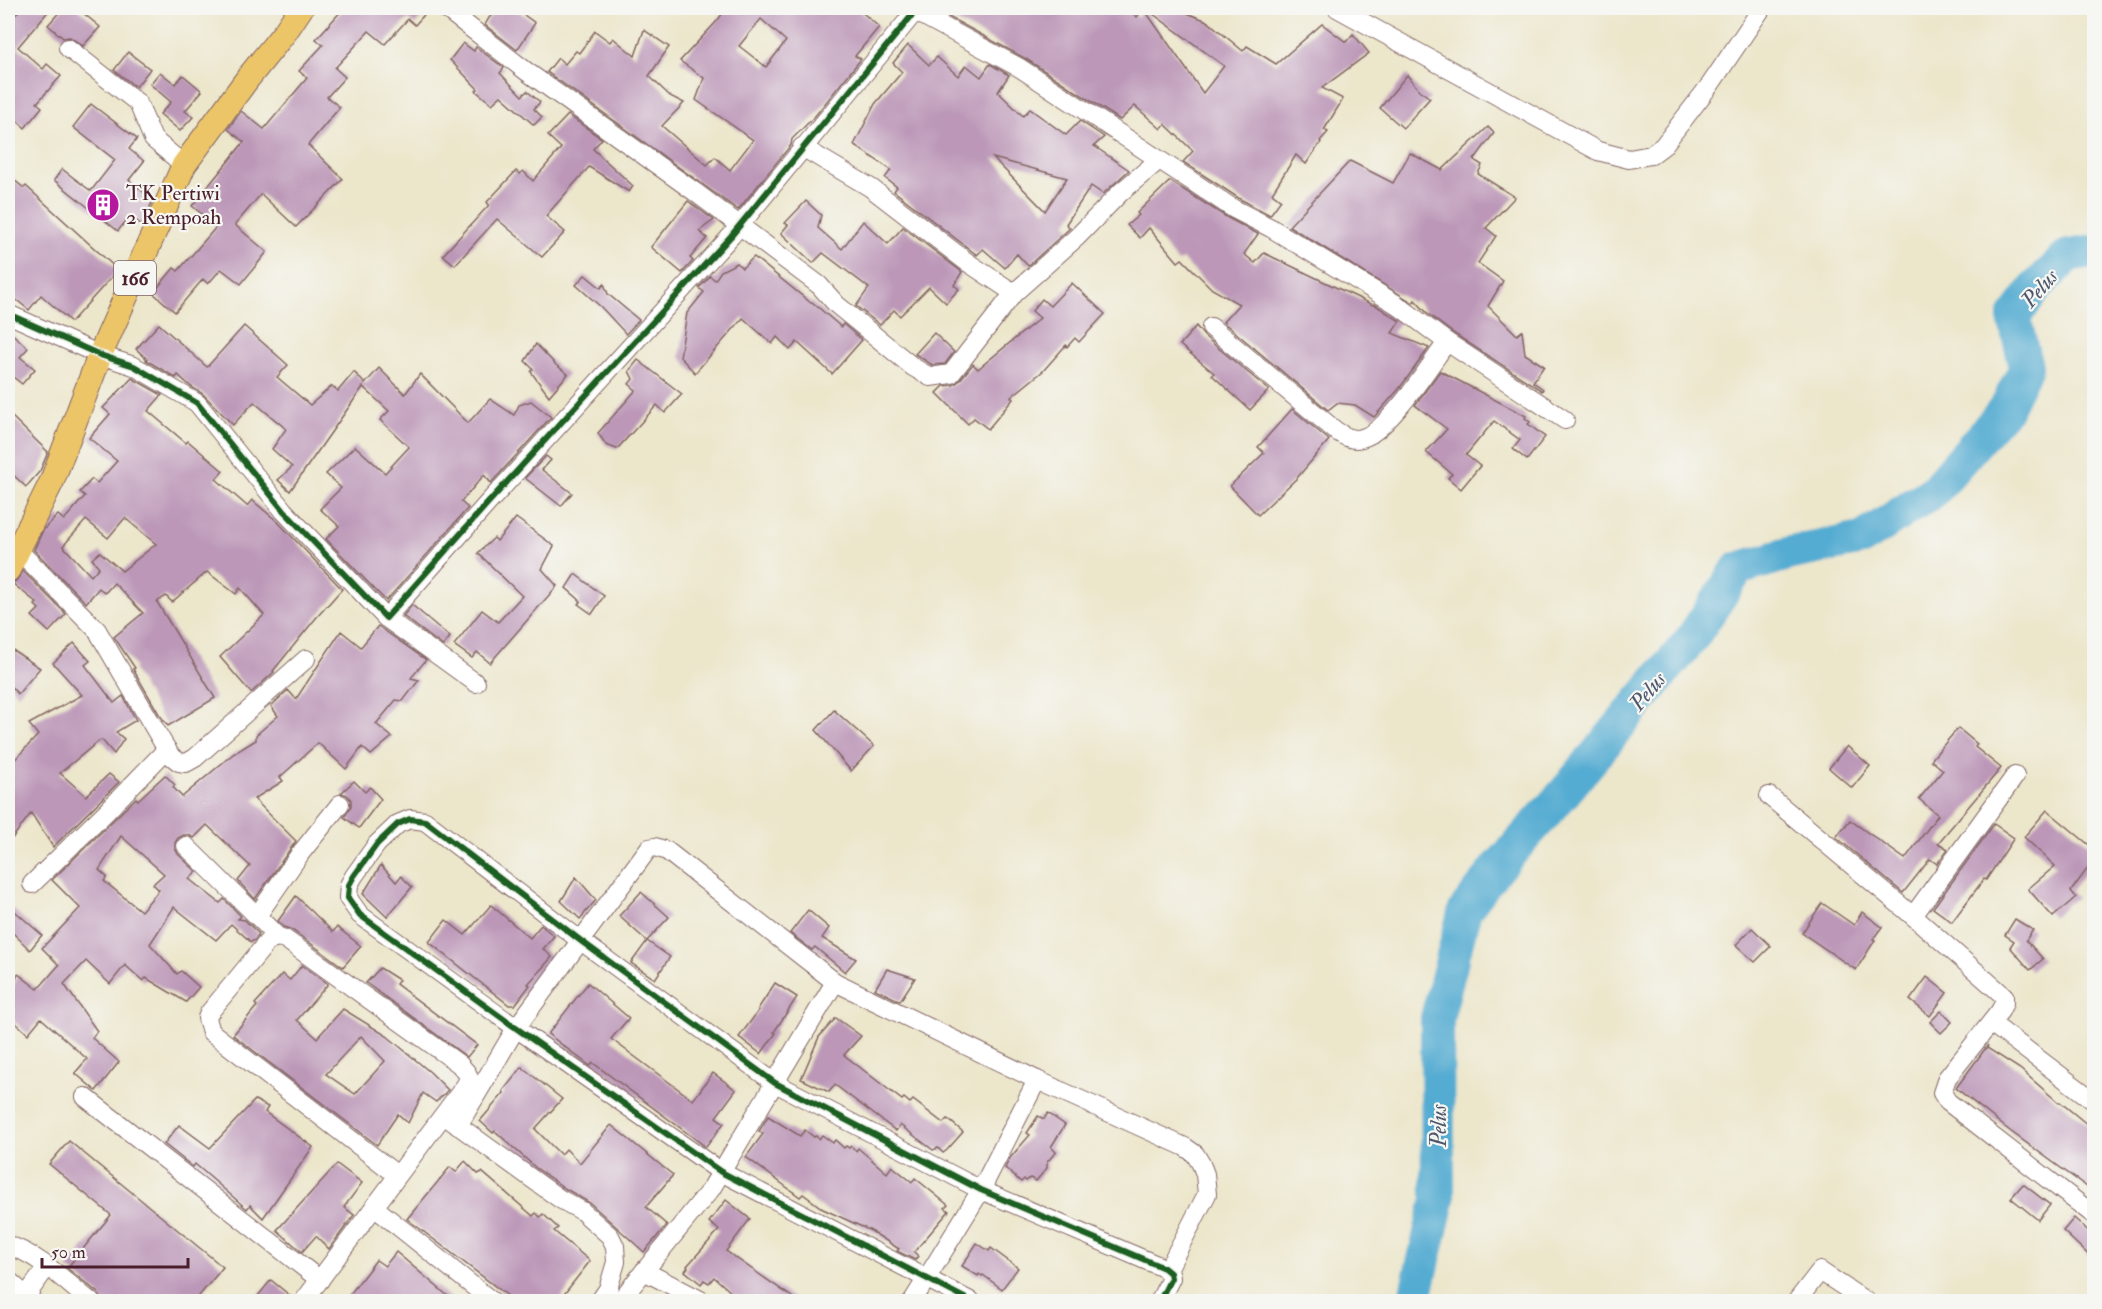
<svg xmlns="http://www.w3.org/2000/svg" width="2102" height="1309" font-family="'IM FELL Double Pica',serif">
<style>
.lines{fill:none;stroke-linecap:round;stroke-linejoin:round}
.river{stroke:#55acd2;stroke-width:34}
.building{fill:#bc97b8;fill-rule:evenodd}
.minor-casing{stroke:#836563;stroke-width:20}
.major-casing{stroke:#836563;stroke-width:26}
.minor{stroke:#fff;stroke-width:18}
.major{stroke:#edc569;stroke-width:24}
.cycleway-casing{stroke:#f6f6f2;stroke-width:10}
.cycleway{stroke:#1b5e20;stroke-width:6}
.labels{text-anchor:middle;stroke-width:4.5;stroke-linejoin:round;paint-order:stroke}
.shield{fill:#f6f6f2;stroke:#7e6067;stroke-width:1.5}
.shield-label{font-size:20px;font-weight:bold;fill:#4a1f2b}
.poi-label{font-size:21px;fill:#4a1f2b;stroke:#f6f6f2;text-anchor:start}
.water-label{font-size:22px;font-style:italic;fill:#4e576e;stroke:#f6f6f2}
</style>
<rect width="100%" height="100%" fill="#f6f6f2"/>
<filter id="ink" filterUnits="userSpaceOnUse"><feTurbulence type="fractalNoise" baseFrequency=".0167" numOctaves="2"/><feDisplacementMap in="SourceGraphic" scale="12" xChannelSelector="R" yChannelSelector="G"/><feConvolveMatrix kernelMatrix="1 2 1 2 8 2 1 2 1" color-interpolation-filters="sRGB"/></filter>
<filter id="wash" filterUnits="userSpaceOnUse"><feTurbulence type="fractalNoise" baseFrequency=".008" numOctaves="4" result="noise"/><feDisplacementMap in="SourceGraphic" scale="24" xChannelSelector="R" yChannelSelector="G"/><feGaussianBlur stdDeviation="1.35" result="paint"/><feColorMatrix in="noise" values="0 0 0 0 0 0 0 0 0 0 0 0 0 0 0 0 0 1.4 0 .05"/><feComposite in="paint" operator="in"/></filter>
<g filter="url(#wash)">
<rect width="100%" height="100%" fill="#ece6cb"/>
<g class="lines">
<path class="river" d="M1414,1302L1438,1200L1437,1018L1465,910L1497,868L1564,793L1692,638L1738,569L1791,553L1862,539L1934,491L2006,408L2026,367L2014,317L2037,286L2068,256L2094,252"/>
</g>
<g id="blocks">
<g class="building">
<path d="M21,8H51L18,47L43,69L47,64L61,76L37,103L42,107L25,128L8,112V24Z"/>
<path d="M63,8H77L100,27L83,46L70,37L63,38L48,25Z"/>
<path d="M344,8H430L415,25L408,19L385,44L369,31L335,68L345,77L327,97L340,107L308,145L343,179L296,227L261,194L235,225L267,252L241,284L221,269L208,284L203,279L175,312L153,293L174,268L178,271L217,226L192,206L244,142L228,129L241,111L264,129L307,78L299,71L323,45L316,39Z"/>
<path d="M505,8H514L535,23L517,50L485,25L489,18L497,9L499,11Z"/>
<path d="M726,8H857L879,27L855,56L861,59L815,116L792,139L791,145L738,210L547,72L558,58L565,64L576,51L579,53L595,31L610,42L613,38L635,56L644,30L669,47L649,76L670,96L684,103L662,126L707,165L715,157L730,170L753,140L696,100L704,78L680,61L718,20ZM761,19L786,41L766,67L739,46Z"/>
<path d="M938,8H1127L1137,17L1144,9L1203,93L1224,66L1145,8H1174L1207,21L1243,51L1247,46L1276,64L1322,24L1346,42L1353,34L1369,53L1322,88L1343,99L1324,130L1328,132L1320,141L1321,142L1306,164L1296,155L1272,193L1281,200L1270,215L1240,199L1183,162L1193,151L1165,124L1161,129L1135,106L1120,120L1026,59L945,15Z"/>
<path d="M463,43L474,51L476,47L504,68L500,73L522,96L527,91L540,102L534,109L542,117L534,125L501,96L492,104L476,91L478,89L450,60Z"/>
<path d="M908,45L929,65L937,57L958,76L966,65L981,77L990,64L1009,75L998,92L1023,116L1030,109L1066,135L1080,121L1104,137L1094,146L1129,170L1103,194L1091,186L1066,224L1070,228L1028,266L1017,254L1005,268L983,249L977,255L894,191L897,187L885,178L891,170L854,145L875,104L902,72L893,63ZM993,158L1067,178L1045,211Z"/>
<path d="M128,52L150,69L136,87L114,70Z"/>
<path d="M160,72L175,84L183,75L202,91L185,111L193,117L180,131L160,114L171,102L150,84Z"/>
<path d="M1407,75L1419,90L1430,98L1403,128L1380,108Z"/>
<path d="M91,104L137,139L129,149L144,161L129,180L153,200L142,225L130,216L118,231L54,180L62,169L91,191L115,160L73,127Z"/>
<path d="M568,115L602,139L593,149L633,186L629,192L589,167L546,216L565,232L542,257L497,219L455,265L443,255L489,205L487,202L516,171L520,174L523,171L533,181L561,148L548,136Z"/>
<path d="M1488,127L1494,133L1474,160L1482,165L1478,174L1515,197L1486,228L1496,236L1478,263L1503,281L1488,306L1517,335L1522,331L1525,354L1544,366L1533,382L1543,389L1542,391L1453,333L1428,314L1415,300L1413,303L1289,226L1350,161L1393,183L1410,153L1442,170Z"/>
<path d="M8,175L24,188L26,186L118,270L71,322L41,295L29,310L8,293Z"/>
<path d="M1170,181L1228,218L1258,234L1244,254L1255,263L1264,253L1373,305L1374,304L1400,321L1392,333L1429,348L1399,389L1376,415L1374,417L1355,405L1337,403L1328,410L1223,322L1239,304L1212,289L1182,259L1178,262L1149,228L1140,238L1127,225L1139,215L1137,213Z"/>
<path d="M688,201L714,220L699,231L707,238L690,258L693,261L682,273L651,247Z"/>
<path d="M806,201L821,215L818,228L842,249L863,221L888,244L903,227L962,272L954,285L959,289L946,303L929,287L900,316L894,310L880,325L856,306L869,288L823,253L813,263L781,233L788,225L785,223Z"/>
<path d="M754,257L811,303L812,302L841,327L843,324L862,340L832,374L797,342L790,350L777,337L772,344L743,318L695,373L680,357L687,313L704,292L699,288L710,276L715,280L721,271L737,263L742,268Z"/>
<path d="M585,275L601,288L604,284L608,294L639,320L626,334L601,307L576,285Z"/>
<path d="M1072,283L1105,314L1079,342L1075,338L1067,347L1066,345L1043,371L1011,397L1013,399L988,429L974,418L968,424L937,393L944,386L953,385L959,381L973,364L978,369L1040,318L1032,311L1042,299L1050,306Z"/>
<path d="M159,324L207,367L244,326L288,365L277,377L310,405L332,386L338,391L354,372L365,384L379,368L405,394L420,374L468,423L490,399L514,415L519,405L531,401L551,417L491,483L484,475L461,502L468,508L386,601L326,539L339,526L320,509L341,488L326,474L355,446L385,473L409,447L380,420L389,411L363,387L290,491L278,480L292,467L272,449L286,429L254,402L233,425L203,394L190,386L178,375L176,378L146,360L147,359L136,349Z"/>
<path d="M1196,326L1204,336L1269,390L1250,410L1212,375L1214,373L1180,345Z"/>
<path d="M8,330L28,348L20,357L35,369L22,384L8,373Z"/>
<path d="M934,333L954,352L945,364L932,365L915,354Z"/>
<path d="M536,344L556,365L568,374L549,396L531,372L533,369L525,361Z"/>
<path d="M638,360L682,394L665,413L657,405L617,449L606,445L598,433L636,390L629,384L633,379L629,371Z"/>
<path d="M1440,371L1526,416L1525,418L1530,422L1528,424L1545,437L1527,460L1513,449L1520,440L1494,421L1466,455L1480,466L1461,489L1448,478L1452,474L1426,452L1447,429L1415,405Z"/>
<path d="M132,378L162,395L148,411L186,443L188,441L223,471L216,479L247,506L252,500L278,522L342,589L316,618L273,671L274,672L251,693L220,657L264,615L240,588L236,594L207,572L172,602L166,596L157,602L215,698L168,726L159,714L133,669L135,668L114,637L143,613L114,583L105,593L99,588L86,603L34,550L43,530L58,515L64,520L85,496L80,492L92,479L97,483L117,461L89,438L110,414L103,408ZM125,518L156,544L122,571L100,552L92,559L99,567L91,576L63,546L86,520L108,538Z"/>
<path d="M1292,409L1329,440L1297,478L1258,515L1230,486L1264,453L1258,447Z"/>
<path d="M8,413L48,452L40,471L26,487L8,470Z"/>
<path d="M546,456L551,460L542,470L572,493L561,506L525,478Z"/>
<path d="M516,518L554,546L542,569L557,586L490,663L477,652L472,658L454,645L482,610L498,622L522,596L478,553L494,538L497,541Z"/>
<path d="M23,571L66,614L49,632L32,616L39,609L35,605L37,603L12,583L16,581Z"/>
<path d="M575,574L604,596L592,614L578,604L581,601L566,588Z"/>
<path d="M412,605L450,637L443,646L403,616Z"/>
<path d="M378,626L426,660L411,678L419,680L403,701L396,700L376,724L392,737L371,755L362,747L346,769L318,743L280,777L283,781L254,799L296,841L255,899L238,881L250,866L207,825L194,838L189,835H184L178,838L175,843V848L178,854L197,872L189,879L220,903L224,899L241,916L238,919L245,920L259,934L255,940L251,942L231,924L216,940L174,907L150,944L177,974L181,971L199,987L186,1002L146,978L143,981L125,965L110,984L86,961L64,984L97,1031L92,1038L119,1062L96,1091L75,1073L87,1059L41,1018L28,1034L8,1016V1001L18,974L38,989L59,965L42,948L80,908L52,880L136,798L138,800L165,775L175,785L173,787L182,797L233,754L256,740V735L278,716L271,706L288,690L296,699L341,631L361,647ZM121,836L164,874L153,884L159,890L141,911L104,881L107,877L99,870Z"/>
<path d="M74,643L90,661L85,665L114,703L123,696L136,720L116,732L124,739L114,754L102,740L99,741L60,773L86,796L109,774L119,782L53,847L31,813L8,844V767L38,735L29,724L82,695L53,663Z"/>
<path d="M8,647L40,668L18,694L8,684Z"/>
<path d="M834,710L874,746L851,771L816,730Z"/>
<path d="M1958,728L1977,744L1975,747L2001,768L1938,843L1948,849L1937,864L1930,859L1903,893L1836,837L1850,820L1905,859L1938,815L1919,799L1943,770L1931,760Z"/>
<path d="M1847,746L1870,766L1852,788L1829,768Z"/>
<path d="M354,781L365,792L370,787L381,799L359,828L344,817L351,806V800L347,795L341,793Z"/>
<path d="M2047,810L2094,849V860L2071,891L2076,897L2053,917L2028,889L2055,866L2024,837Z"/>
<path d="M1994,824L2014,838L1986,880L1984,879L1952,922L1933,908Z"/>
<path d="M381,865L396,882L401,876L412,887L387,917L363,894Z"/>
<path d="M576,877L596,900L580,919L561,901Z"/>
<path d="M641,892L669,917L647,941L619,916Z"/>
<path d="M296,896L333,932L337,927L361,946L343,967L292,930L284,927L278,921Z"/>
<path d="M1822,903L1854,925L1862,912L1882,927L1873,939L1875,940L1856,970L1802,933Z"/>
<path d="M8,905L42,935L30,950L8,928Z"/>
<path d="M491,905L530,938L541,925L554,936L543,949L552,957L528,984L530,985L515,1005H509L429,942L446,920L465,935Z"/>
<path d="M808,910L829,928L822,938L856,959L845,972L815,947L812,950L790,933Z"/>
<path d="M2015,919L2033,930L2026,940L2043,959L2030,970L2010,947L2014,941L2005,935Z"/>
<path d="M1752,928L1771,946L1755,962L1736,945Z"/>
<path d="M647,941L670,957L655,979L631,963Z"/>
<path d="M302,965L328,984L297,1020L317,1038L343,1009L387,1036L430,1072L448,1090L436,1102L423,1093L408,1123L398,1114L377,1145L233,1035L257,1006L255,1004L282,974L290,980ZM361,1036L385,1061L355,1094L326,1074Z"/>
<path d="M380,968L399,980L396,984L477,1045L467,1057L366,983Z"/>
<path d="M887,969L915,978L900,1001L875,989Z"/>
<path d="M1927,977L1947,993L1930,1016L1910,1000Z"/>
<path d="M588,983L629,1018L611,1039L693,1100L713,1073L736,1090L716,1117L724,1123L706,1147L593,1063L590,1066L548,1034Z"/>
<path d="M775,983L797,997L774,1032L776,1033L761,1054L739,1037L759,1010L758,1009Z"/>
<path d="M1941,1011L1952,1022L1941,1033L1930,1022Z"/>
<path d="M836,1018L861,1036L844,1055L902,1100L904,1098L910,1103L913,1100L943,1123L947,1119L949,1120L963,1132L947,1150L943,1153L938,1148L933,1150L900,1125L896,1131L835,1085L829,1092L801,1079L819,1037Z"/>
<path d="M1988,1045L1987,1048L2020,1069L2059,1103L2060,1102L2094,1130V1192L2010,1131L1956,1088Z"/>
<path d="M522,1067L562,1099L535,1129L561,1155L566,1149L580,1163L611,1125L673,1175L646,1207L667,1225L644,1252L590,1203L566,1189L536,1168L495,1131L493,1133L480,1121L504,1093L503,1091Z"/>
<path d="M255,1100L268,1107L265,1112L313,1147L263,1218L250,1205L247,1209L195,1164L193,1167L164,1144L179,1125L210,1148Z"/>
<path d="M1048,1113L1065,1125L1051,1147L1056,1152L1047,1162V1168L1036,1181L1030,1178L1026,1181L1024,1179L1021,1182L1005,1168L1010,1158L1030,1135L1027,1133L1038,1116L1044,1119Z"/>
<path d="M768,1116L800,1136L805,1130L814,1137L816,1136L819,1139L822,1135L833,1143L835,1140L844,1148L846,1146L849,1148L851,1146L856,1151L858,1148L887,1173L892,1166L912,1182L915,1178L948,1205L945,1208L949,1211L914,1252L918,1256L915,1260L897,1251L899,1249L871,1231L823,1209L803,1194L800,1197L746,1157L763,1134L759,1131Z"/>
<path d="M69,1141L223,1267L194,1302H102L98,1293L67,1268L111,1215L49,1164Z"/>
<path d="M465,1161L478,1174L482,1172L533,1216L536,1213L540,1217L543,1214L558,1228L554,1231L590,1261L558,1302H516L407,1219L450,1167L456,1172Z"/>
<path d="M337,1164L362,1183L344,1207L354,1215L329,1249L316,1236L302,1252L277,1230Z"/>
<path d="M2023,1184L2050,1205L2038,1220L2011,1198Z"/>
<path d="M726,1200L750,1219L726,1251L799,1302H742L714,1277L709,1283L704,1280L701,1284L685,1271L688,1267L687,1266L719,1230L709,1222Z"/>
<path d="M2074,1218L2094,1236V1260L2063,1231Z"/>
<path d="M977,1243L989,1251L991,1248L1018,1268L1002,1289L983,1275L982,1276L979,1274L978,1276L962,1266Z"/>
<path d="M396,1252L455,1302H344L376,1260L385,1266Z"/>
<path d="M271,1280L293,1298L292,1302H253Z"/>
</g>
</g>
</g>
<g filter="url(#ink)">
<use href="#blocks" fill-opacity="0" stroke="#836563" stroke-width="1.5"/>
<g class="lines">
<g class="minor-casing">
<g id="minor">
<path d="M445,8L526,71L695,192L819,285L837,305L913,367L930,377L951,374L1014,293L1077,237L1121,192L1159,160"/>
<path d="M909,8L1020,68L1234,209L1271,228L1396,304L1447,342L1565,420"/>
<path d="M1337,8L1598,151L1629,159L1651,155L1663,146L1710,85L1762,8"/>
<path d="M68,48L138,103L153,139L184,165"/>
<path d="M802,147L871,188L967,262L1014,293"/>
<path d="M8,314L100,355L134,366L197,403L284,511L386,618L487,504L731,236L918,8"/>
<path d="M1211,327L1336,431C1344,436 1352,441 1362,438C1388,432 1430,365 1447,342"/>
<path d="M18,550L97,630L170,755L179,762L186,763L195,758L306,659"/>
<path d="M386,618L476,683"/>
<path d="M2015,776L1913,916L2004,996V1003L2000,1011L1947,1078L1942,1093L1948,1102L2094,1215"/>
<path d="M1769,796L1913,916"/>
<path d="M186,846L257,916"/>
<path d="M32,884L107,811L167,749"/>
<path d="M278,937L257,916L300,854L340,804"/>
<path d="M1991,1023L2094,1101"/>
<path d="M85,1097L320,1280"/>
<path d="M449,1119L560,1199L582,1211L610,1236L615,1246L616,1262L608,1289L599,1302"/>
<path d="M458,1126L516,1028L649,848L655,847L667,851L835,982L1037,1080L1185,1147L1195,1154L1201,1164L1205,1174L1207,1194L1167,1271"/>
<path d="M374,1207L493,1302"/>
<path d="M8,1245C39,1255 65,1281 91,1302"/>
<path d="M644,1271L704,1302"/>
<path d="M8,1280L33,1302"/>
<path d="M26,1296L47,1267"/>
<path d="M303,1302L465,1086L469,1078L467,1073L459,1064L285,939L278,937L269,940L209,1013L207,1018L211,1032L397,1175"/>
<path d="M619,1302L711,1189L835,982"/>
<path d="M912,1302L981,1190L1037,1080"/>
<path d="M972,1302L721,1172L516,1028L360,915L348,898L349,885L354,876L377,844L398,824L410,819L425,821L581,941L775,1083L981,1190L1164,1268L1170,1273L1171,1278L1159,1302"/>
<path d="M1796,1302L1820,1271L1867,1302"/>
</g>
</g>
<g class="major-casing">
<path id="major" d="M8,570L52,481L100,355L184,165L248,78L285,32L301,8"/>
</g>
<use href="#minor" class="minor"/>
<use href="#major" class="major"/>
<g class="cycleway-casing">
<g id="cycleway">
<path d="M8,314L100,355L134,366L197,403L284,511L386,618L487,504L731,236L918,8"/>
<path d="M972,1302L721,1172L516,1028L360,915L348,898L349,885L354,876L377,844L398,824L410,819L425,821L581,941L775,1083L981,1190L1164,1268L1170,1273L1171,1278L1159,1302"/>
</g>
</g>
<use href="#cycleway" class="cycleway"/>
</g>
</g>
<defs>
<g id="building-disc" transform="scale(1.725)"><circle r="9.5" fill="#b5179e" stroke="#f6f6f2"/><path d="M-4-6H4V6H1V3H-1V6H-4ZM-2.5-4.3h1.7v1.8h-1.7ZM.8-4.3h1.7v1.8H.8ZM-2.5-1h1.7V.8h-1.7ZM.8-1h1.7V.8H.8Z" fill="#fff"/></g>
</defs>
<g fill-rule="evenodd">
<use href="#building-disc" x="103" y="205"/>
</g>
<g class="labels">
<rect class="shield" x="114" y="261" width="42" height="34" rx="4.5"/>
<g class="shield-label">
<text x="135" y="285">166</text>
</g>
<g class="poi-label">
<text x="126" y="200">TK Pertiwi<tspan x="126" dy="24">2 Rempoah</tspan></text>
</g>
<g class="water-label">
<text transform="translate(2039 288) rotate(-49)" y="8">Pelus</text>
<text transform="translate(1647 691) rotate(-50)" y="8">Pelus</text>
<text transform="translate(1438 1126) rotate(-90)" y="8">Pelus</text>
</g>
</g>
<rect width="2102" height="1309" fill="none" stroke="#f6f6f2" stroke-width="30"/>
<path d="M42 1258v9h146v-9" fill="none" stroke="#4a1f2b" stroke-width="3"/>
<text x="51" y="1258" font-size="18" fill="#4a1f2b" stroke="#f6f6f2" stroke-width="4.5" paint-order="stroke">50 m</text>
</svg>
